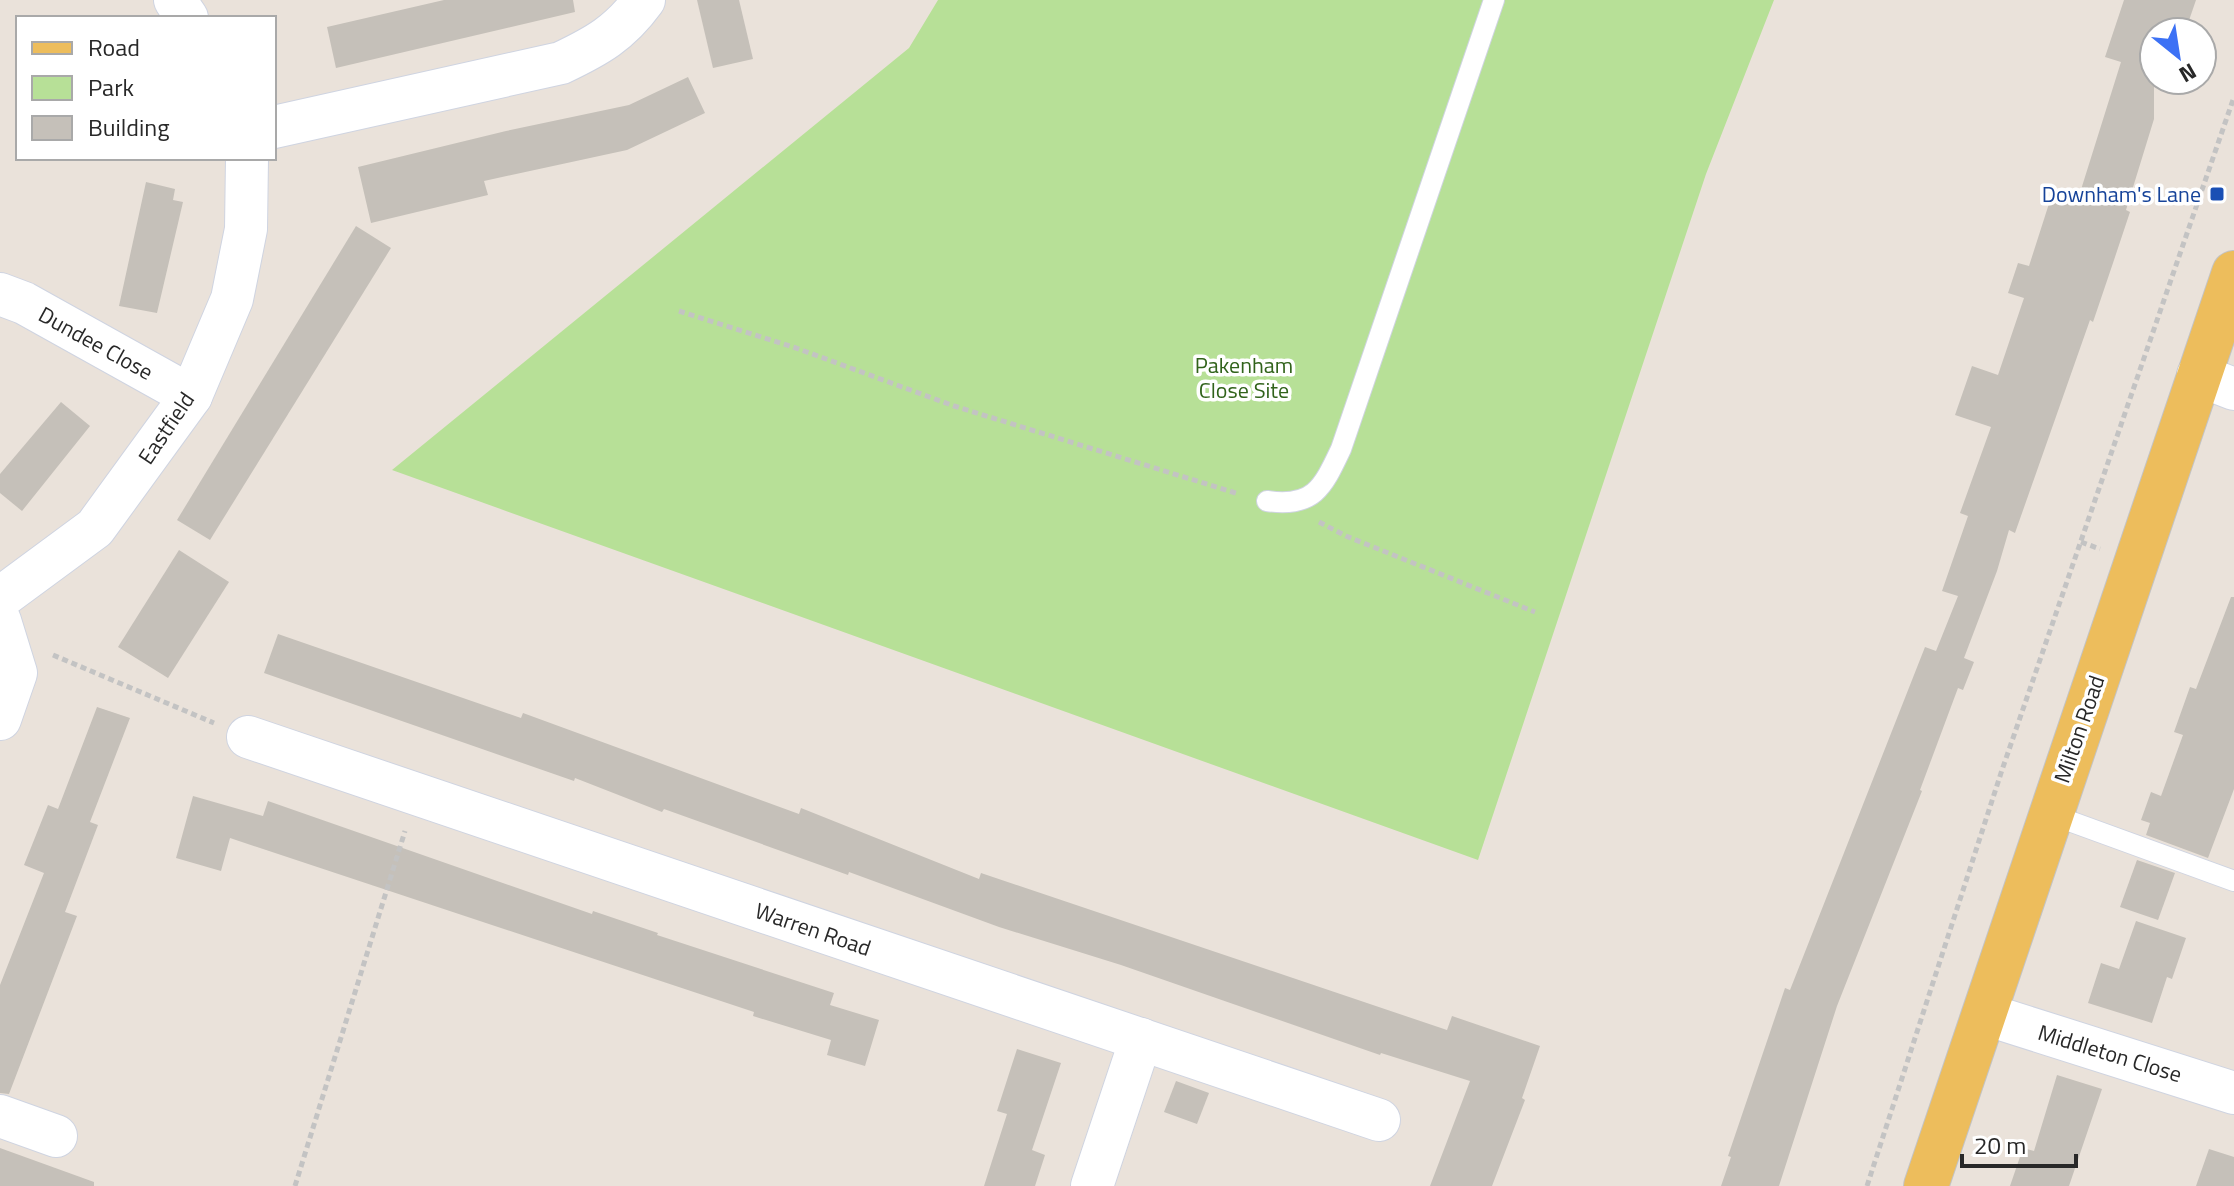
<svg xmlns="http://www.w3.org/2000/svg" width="2234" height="1186" font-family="'Titillium Web',sans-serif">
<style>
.green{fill:#b7e097}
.building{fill:#c5c0b9}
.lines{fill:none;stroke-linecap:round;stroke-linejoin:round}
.service-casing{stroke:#cfd4e1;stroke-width:22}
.minor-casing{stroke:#cfd4e1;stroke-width:44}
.primary-casing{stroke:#c3c3c3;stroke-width:46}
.path{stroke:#c3c3c3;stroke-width:5;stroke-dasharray:6 4;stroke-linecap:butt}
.service{stroke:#fff;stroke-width:20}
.minor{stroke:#fff;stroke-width:42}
.primary{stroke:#edbd5c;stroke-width:44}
.transit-dot{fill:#1a4fb4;stroke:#fff;stroke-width:3}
.labels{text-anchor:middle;stroke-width:7;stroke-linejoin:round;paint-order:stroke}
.transit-label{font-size:22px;fill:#164399;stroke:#fff;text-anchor:end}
.street-label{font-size:22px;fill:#282828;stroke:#fff}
.park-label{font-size:22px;fill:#31631b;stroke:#fff}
</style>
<rect width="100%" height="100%" fill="#eae2da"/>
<path class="green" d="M938,0H1774L1706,174L1478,860L392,470L909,48Z"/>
<g class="building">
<path d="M444,0H573L575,12L336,68L327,27Z"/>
<path d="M697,0H739L753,59L713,68Z"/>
<path d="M2124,0H2196L2185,32H2154V119L2126,210L2130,212L2113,263L2093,322L2090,320L2015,533L2009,530L1997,571L1964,658L1974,662L1963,690L1958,688L1920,790L1922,791L1837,1006L1779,1186H1721L1731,1157L1728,1156L1785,988L1790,990L1925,647L1936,651L1958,596L1942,591L1968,516L1960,513L1991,427L1955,415L1972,366L1998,375L2024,298L2008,293L2018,263L2029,266L2054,188L2079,196L2121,62L2105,57Z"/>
<path d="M688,77L705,113L627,150L484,181L488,195L371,223L358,167L506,131L629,105Z"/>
<path d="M146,182L175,189L173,200L183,202L157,313L119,306Z"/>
<path d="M356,226L391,248L210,540L177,520Z"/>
<path d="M61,402L90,426L22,511L0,493V474Z"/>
<path d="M179,550L229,582L168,678L118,647Z"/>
<path d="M2231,597H2234V789L2208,858L2146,835L2150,823L2141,820L2151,792L2161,796L2183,735L2174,732L2190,687L2196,689Z"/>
<path d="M278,634L521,718L523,713L799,814L801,808L979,879L981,873L1447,1030L1452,1016L1540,1046L1522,1098L1525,1100L1492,1186H1430L1470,1081L1381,1053L1380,1055L1121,965L999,927L849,872L848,875L664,809L662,812L575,778L574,781L264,673Z"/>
<path d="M97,707L130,718L90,822L98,825L65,912L77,916L9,1094L0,1093V985L44,873L24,865L48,805L58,809Z"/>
<path d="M193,796L263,816L268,801L592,914L593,911L658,933L657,935L834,993L830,1005L879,1020L865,1066L827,1055L831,1040L753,1016L754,1012L230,838L221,871L176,858Z"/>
<path d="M2137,860L2175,873L2158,920L2120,907Z"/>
<path d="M2136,921L2186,938L2172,979L2167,977L2152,1023L2088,1003L2101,963L2119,969Z"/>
<path d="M1017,1049L1061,1063L1032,1150L1045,1155L1035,1186H984L1007,1114L997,1111Z"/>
<path d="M2057,1075L2102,1089L2069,1186H2010L2023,1148L2034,1151Z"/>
<path d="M1176,1081L1209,1093L1197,1124L1164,1112Z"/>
<path d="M0,1148L94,1182V1186H0Z"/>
<path d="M2209,1149L2234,1157V1186H2196Z"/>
</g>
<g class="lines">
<g class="service-casing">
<g id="service">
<path d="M1267,501C1314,508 1323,487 1341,449L1494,0"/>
<path d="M2050,814L2234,881"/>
</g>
</g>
<g class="minor-casing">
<g id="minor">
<path d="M175,0L187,18"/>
<path d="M274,127L561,63C597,46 620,33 644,0"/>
<path d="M0,294L24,303L191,396"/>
<path d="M2198,375L2234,389"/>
<path d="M0,598L95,528L191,396L232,299L246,229L247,158"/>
<path d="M0,621L16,673L0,719"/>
<path d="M248,737L1379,1120"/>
<path d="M1985,1014L2234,1093"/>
<path d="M0,1116L56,1136"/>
<path d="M1092,1186L1141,1039"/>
</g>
</g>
<g class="primary-casing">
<path id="primary" d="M1926,1186L2234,273"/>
</g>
<g class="path">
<path d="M679,311L796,348L954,406L1239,494"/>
<path d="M1319,522L1346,536L1535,612"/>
<path d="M2081,542L2100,549"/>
<path d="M53,655L214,723"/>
<path d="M295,1186L405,831"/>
<path d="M1867,1186L2002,770L2234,97"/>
</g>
<use href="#service" class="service"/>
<use href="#minor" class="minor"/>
<use href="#primary" class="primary"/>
</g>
<rect class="transit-dot" x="2209" y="186" width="16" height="16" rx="4"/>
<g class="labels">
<g class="transit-label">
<text x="2201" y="202">Downham's Lane</text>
</g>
<g class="street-label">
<text transform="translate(96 343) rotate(29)" y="8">Dundee Close</text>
<text transform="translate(166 428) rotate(-56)" y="8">Eastfield</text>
<text transform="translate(2079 729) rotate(-71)" y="8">Milton Road</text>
<text transform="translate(813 929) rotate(19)" y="8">Warren Road</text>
<text transform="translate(2110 1053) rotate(17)" y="8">Middleton Close</text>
</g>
<g class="park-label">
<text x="1244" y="373">Pakenham<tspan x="1244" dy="25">Close Site</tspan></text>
</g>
</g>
<rect x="16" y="16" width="260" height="144" fill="#ffffff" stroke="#a9a9a9" stroke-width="2"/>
<rect x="32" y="42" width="40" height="12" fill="#edbd5c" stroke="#a9a9a9" stroke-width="2"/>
<text x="88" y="56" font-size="24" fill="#282828">Road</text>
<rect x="32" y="76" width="40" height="24" fill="#b7e097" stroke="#a9a9a9" stroke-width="2"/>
<text x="88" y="96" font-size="24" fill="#282828">Park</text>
<rect x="32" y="116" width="40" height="24" fill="#c5c0b9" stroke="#a9a9a9" stroke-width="2"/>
<text x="88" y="136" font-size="24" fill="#282828">Building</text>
<g transform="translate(2178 56) rotate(150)"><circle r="38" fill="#ffffff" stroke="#a9a9a9" stroke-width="2"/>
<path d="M0-6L14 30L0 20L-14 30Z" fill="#3c71f5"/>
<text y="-12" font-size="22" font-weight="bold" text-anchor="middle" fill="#282828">N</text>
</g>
<path d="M1962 1154v12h114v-12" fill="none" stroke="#282828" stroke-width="4"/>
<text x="1974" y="1154" font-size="24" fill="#282828" stroke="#ffffff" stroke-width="6" paint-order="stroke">20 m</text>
</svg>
